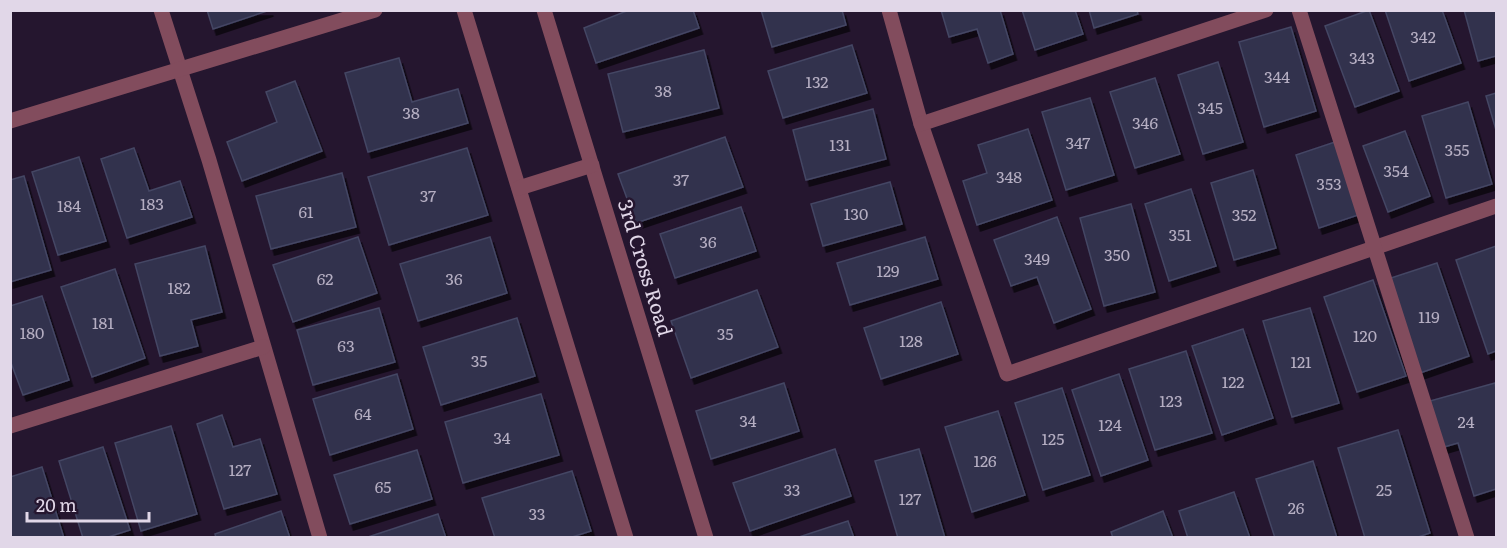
<svg xmlns="http://www.w3.org/2000/svg" width="1507" height="548" font-family="Literata,serif">
<style>
.building{fill:#31324e;stroke:#444664;stroke-width:1.5;filter:url(#shadow)}
.lines{fill:none;stroke-linecap:round;stroke-linejoin:round}
.minor{stroke:#824c5d;stroke-width:15}
.tertiary{stroke:#824c5d;stroke-width:15}
.labels{text-anchor:middle;stroke-width:5;stroke-linejoin:round;paint-order:stroke}
.number-label{font-size:16px;fill:#b5aec2}
.street-label{font-size:20px;fill:#e1d7e8;stroke:#25162f}
</style>
<defs>
<filter id="shadow"><feDropShadow dx="3.5" dy="6" stdDeviation="0" flood-color="#0009"/></filter>
</defs>
<rect width="100%" height="100%" fill="#25162f"/>
<g class="building">
<path d="M207,10H270L213,29Z"/>
<path d="M629,10H693L699,28L596,63L584,28Z"/>
<path d="M761,10H842L846,25L772,47Z"/>
<path d="M941,10H1000L1013,54L988,63L977,29L949,37Z"/>
<path d="M1022,10H1075L1083,34L1035,50Z"/>
<path d="M1089,10H1137L1138,14L1094,28Z"/>
<path d="M1369,10L1399,91L1355,107L1325,26Z"/>
<path d="M1385,10H1442L1461,63L1409,81Z"/>
<path d="M1464,10H1496V56L1478,61Z"/>
<path d="M1291,27L1316,111L1264,127L1239,42Z"/>
<path d="M852,45L867,93L783,118L768,71Z"/>
<path d="M704,50L719,108L623,132L608,74Z"/>
<path d="M399,58L412,102L458,89L468,123L368,152L345,73Z"/>
<path d="M1218,62L1243,142L1203,154L1178,75Z"/>
<path d="M1155,78L1180,154L1135,168L1110,92Z"/>
<path d="M295,81L322,151L242,181L227,142L277,122L266,92Z"/>
<path d="M1496,93V130L1486,96Z"/>
<path d="M1090,98L1114,175L1066,190L1042,112Z"/>
<path d="M1468,102L1492,184L1446,198L1422,116Z"/>
<path d="M873,109L886,159L806,180L793,130Z"/>
<path d="M1028,129L1052,200L977,225L963,181L987,173L978,145Z"/>
<path d="M1405,131L1430,196L1388,212L1363,146Z"/>
<path d="M725,137L743,187L636,223L618,174Z"/>
<path d="M1338,141L1361,214L1319,228L1296,155Z"/>
<path d="M134,148L149,191L180,181L192,217L127,238L101,159Z"/>
<path d="M467,148L488,215L389,245L368,177Z"/>
<path d="M79,157L106,241L58,255L32,172Z"/>
<path d="M1253,170L1276,248L1234,260L1211,183Z"/>
<path d="M342,173L356,227L271,249L256,196Z"/>
<path d="M24,176L51,270L10,282V180Z"/>
<path d="M890,182L902,224L823,246L811,204Z"/>
<path d="M1191,189L1216,266L1169,281L1145,204Z"/>
<path d="M1131,204L1155,292L1104,306L1080,218Z"/>
<path d="M741,207L756,251L675,278L660,234Z"/>
<path d="M1057,217L1091,309L1054,323L1037,277L1011,286L994,240Z"/>
<path d="M358,237L377,293L293,322L273,265Z"/>
<path d="M490,237L507,293L418,321L400,264Z"/>
<path d="M925,237L938,279L850,305L837,263Z"/>
<path d="M205,246L222,312L191,320L198,346L160,356L135,264Z"/>
<path d="M1496,246V351L1488,354L1456,260Z"/>
<path d="M1437,263L1469,356L1420,373L1388,279Z"/>
<path d="M115,269L145,358L92,377L61,287Z"/>
<path d="M1373,280L1406,376L1357,392L1324,297Z"/>
<path d="M757,290L778,347L691,378L671,321Z"/>
<path d="M42,296L69,380L23,395L10,360V306Z"/>
<path d="M941,302L958,354L881,379L864,328Z"/>
<path d="M379,308L395,362L313,385L297,330Z"/>
<path d="M1310,308L1339,403L1292,417L1263,321Z"/>
<path d="M517,318L535,376L441,405L423,347Z"/>
<path d="M1243,329L1273,418L1222,435L1192,346Z"/>
<path d="M1186,351L1212,433L1155,450L1129,369Z"/>
<path d="M397,374L413,429L330,455L313,399Z"/>
<path d="M1119,374L1148,460L1101,476L1072,390Z"/>
<path d="M784,383L799,431L711,459L696,411Z"/>
<path d="M1495,383L1496,389V489L1474,496L1458,443L1444,447L1430,401Z"/>
<path d="M1062,388L1090,475L1043,490L1015,403Z"/>
<path d="M541,394L559,455L463,483L445,422Z"/>
<path d="M998,411L1025,495L972,512L945,427Z"/>
<path d="M222,415L233,447L260,439L277,494L224,509L197,424Z"/>
<path d="M171,426L197,514L141,531L115,443Z"/>
<path d="M1398,430L1430,533L1415,538H1365L1338,448Z"/>
<path d="M103,447L130,530L105,538H83L59,461Z"/>
<path d="M835,449L851,496L750,531L733,483Z"/>
<path d="M919,449L945,538H898L875,461Z"/>
<path d="M417,450L432,499L350,524L334,475Z"/>
<path d="M1313,461L1337,538H1275L1256,479Z"/>
<path d="M42,467L64,538H10V477Z"/>
<path d="M572,471L591,531L569,538H495L482,498Z"/>
<path d="M1234,492L1250,538H1188L1179,511Z"/>
<path d="M281,511L290,538H216L215,534Z"/>
<path d="M1163,511L1173,538H1113L1111,532Z"/>
<path d="M438,514L446,538H365Z"/>
<path d="M848,521L854,538H796Z"/>
</g>
<g class="lines">
<g class="minor">
<path d="M161,10L209,160L320,538"/>
<path d="M889,10L921,124L1007,374L1496,206"/>
<path d="M1299,10L1467,538"/>
<path d="M10,121L375,10"/>
<path d="M921,124L1266,10"/>
<path d="M10,426L263,347"/>
</g>
<g class="tertiary">
<path d="M464,10L626,538"/>
<path d="M544,10L706,538"/>
<path d="M519,188L592,165"/>
</g>
</g>
<g class="labels">
<g class="number-label">
<text x="1423" y="43">342</text>
<text x="1362" y="64">343</text>
<text x="1277" y="83">344</text>
<text x="817" y="88">132</text>
<text x="663" y="97">38</text>
<text x="1210" y="114">345</text>
<text x="411" y="119">38</text>
<text x="1145" y="129">346</text>
<text x="1078" y="149">347</text>
<text x="840" y="151">131</text>
<text x="1457" y="156">355</text>
<text x="1396" y="177">354</text>
<text x="1009" y="183">348</text>
<text x="681" y="186">37</text>
<text x="1329" y="190">353</text>
<text x="428" y="202">37</text>
<text x="152" y="210">183</text>
<text x="69" y="212">184</text>
<text x="306" y="218">61</text>
<text x="856" y="220">130</text>
<text x="1244" y="221">352</text>
<text x="1180" y="241">351</text>
<text x="708" y="248">36</text>
<text x="1117" y="261">350</text>
<text x="1037" y="265">349</text>
<text x="888" y="277">129</text>
<text x="325" y="285">62</text>
<text x="454" y="285">36</text>
<text x="179" y="294">182</text>
<text x="1429" y="323">119</text>
<text x="103" y="329">181</text>
<text x="32" y="339">180</text>
<text x="725" y="340">35</text>
<text x="1365" y="342">120</text>
<text x="911" y="347">128</text>
<text x="346" y="352">63</text>
<text x="479" y="367">35</text>
<text x="1301" y="368">121</text>
<text x="1233" y="388">122</text>
<text x="1171" y="407">123</text>
<text x="363" y="420">64</text>
<text x="748" y="427">34</text>
<text x="1466" y="428">24</text>
<text x="1110" y="431">124</text>
<text x="502" y="444">34</text>
<text x="1053" y="445">125</text>
<text x="985" y="467">126</text>
<text x="240" y="476">127</text>
<text x="383" y="493">65</text>
<text x="792" y="496">33</text>
<text x="1384" y="496">25</text>
<text x="910" y="505">127</text>
<text x="1296" y="514">26</text>
<text x="537" y="520">33</text>
</g>
<g class="street-label">
<text transform="translate(645 268) rotate(73)" y="7">3rd Cross Road</text>
</g>
</g>
<rect width="1507" height="548" fill="none" stroke="#e1d7e8" stroke-width="24"/>
<path d="M27 512v9h122v-9" fill="none" stroke="#e1d7e8" stroke-width="3"/>
<text x="36" y="512" font-size="18" fill="#e1d7e8" stroke="#25162f" stroke-width="4.5" paint-order="stroke">20 m</text>
</svg>
